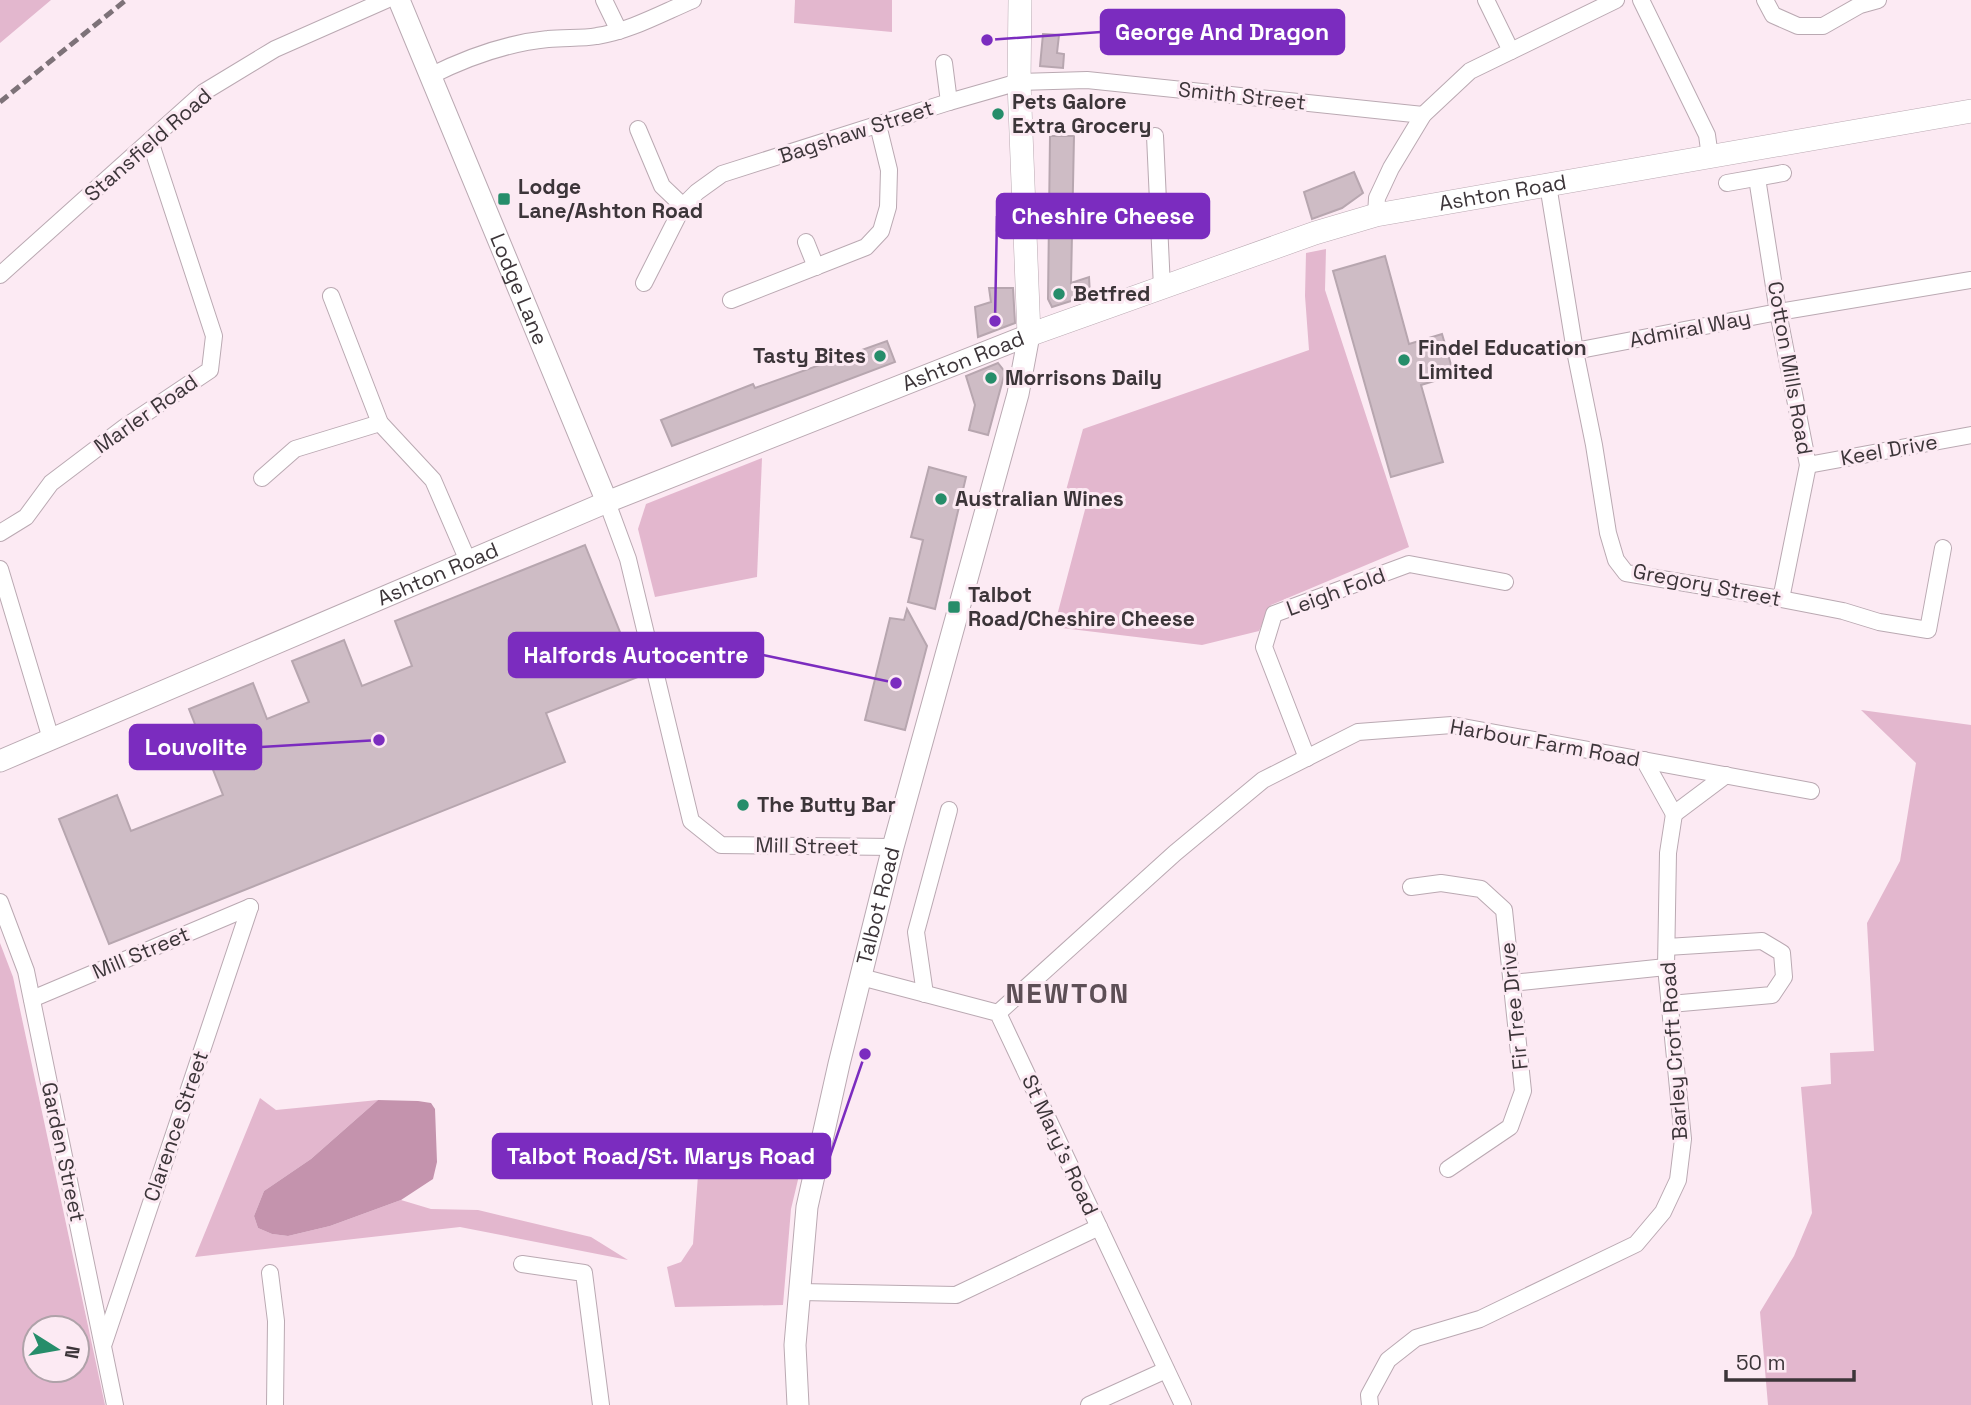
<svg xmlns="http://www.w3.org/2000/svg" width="1971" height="1405" font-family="'Space Grotesk',sans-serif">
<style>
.green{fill:#e3b7ce;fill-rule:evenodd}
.water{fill:#c493ad}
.building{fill:#cebcc5;stroke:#b7a6af;stroke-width:2}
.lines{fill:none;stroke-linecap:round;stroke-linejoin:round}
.minor-casing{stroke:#baa9b2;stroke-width:18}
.tertiary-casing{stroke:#baa9b2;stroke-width:23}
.secondary-casing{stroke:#baa9b2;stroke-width:24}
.minor{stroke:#fff;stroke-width:16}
.tertiary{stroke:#fff;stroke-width:21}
.secondary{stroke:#fff;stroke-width:23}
.rail{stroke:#7d7278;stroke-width:5;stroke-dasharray:10 5;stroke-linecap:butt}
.poi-dot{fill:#268d6a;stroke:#fceaf3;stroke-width:2.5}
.labels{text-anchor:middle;stroke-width:6;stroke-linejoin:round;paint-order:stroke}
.street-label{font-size:21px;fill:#3c3539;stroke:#fceaf3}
.poi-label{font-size:21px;font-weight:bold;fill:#3c3539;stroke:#fceaf3;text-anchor:start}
.district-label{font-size:28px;font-weight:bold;letter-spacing:2px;fill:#5d4f56;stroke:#fceaf3}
.leader{fill:none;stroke:#7b2cbf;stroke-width:2.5}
.callout-dot{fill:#7b2cbf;stroke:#fceaf3;stroke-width:2.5}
.callout{fill:#7b2cbf;stroke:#7b2cbf;stroke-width:2.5}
.callout-label{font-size:23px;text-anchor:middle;font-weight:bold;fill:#fff}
</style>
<rect width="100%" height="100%" fill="#fceaf3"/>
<g class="green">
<path d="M0,0H51L0,43Z"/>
<path d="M795,0H892V32L794,23Z"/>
<path d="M1326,249L1325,290L1409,547L1271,605L1259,631L1202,645L1054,627L1087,502L1065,494L1083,429L1309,350L1305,296L1306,253Z"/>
<path d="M762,458L757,577L655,597L638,529L646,504Z"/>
<path d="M1861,710L1971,725V1405H1768L1760,1312L1794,1256L1812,1213L1801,1087L1831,1084L1830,1053L1874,1051L1867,923L1900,861L1916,763Z"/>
<path d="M0,943L13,977L105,1405H0ZM35,1328H77V1370H35Z"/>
<path d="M260,1098L276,1110L378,1100L311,1159L264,1191L254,1216L258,1228L272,1234L288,1236L330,1226L401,1200L431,1209L478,1210L591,1237L628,1260L460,1227L195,1257Z"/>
<path d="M701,1134L807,1142L791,1209L783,1305L675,1307L667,1267L681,1262L693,1244Z"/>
</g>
<path class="water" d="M378,1100L418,1101L431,1103L435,1109L437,1162L433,1179L401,1200L330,1226L288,1236L272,1234L258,1228L254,1216L264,1191L311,1159Z"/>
<g class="building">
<path d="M1043,34L1059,35L1057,53L1064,54L1063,68L1040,66Z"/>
<path d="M1050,136H1074L1071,283L1089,277L1090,295L1052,307L1048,299Z"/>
<path d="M1354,172L1363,193L1342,208L1312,219L1304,192Z"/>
<path d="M1385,256L1409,344L1442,334L1454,375L1421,385L1443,462L1391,477L1333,271Z"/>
<path d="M989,288H1013L1015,323L978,337L975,307L991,302Z"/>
<path d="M887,341L895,362L672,446L661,420L753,384L755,388Z"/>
<path d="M998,363L1005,372L988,435L969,430L975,405L966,376Z"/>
<path d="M929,467L966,477L935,609L908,602L923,540L911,537Z"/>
<path d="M585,545L638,677L546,713L565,762L109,944L59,819L117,795L131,831L223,795L189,709L253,683L267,719L309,702L292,661L344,640L362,686L412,666L395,621Z"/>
<path d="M907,609L927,646L905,730L865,720L890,618L904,620Z"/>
</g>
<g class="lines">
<g class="minor-casing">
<g id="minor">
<path d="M604,0L619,31"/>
<path d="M1486,0L1511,51"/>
<path d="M1641,0L1707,135L1710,157"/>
<path d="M1765,0L1773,15L1798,26H1823L1860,5L1878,0"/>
<path d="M944,63L949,102"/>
<path d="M430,76C468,57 507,43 548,39C564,37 581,39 597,36C630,31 662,13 693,0"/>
<path d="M638,129L662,186L683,206"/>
<path d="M1155,136L1162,288"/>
<path d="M1757,178L1778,312L1808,465L1781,599"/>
<path d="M1727,183L1783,173"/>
<path d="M1548,185L1575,351L1594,445L1608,533L1616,560L1626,573L1781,599L1843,611L1879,622L1928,630L1943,548"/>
<path d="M1376,215L1377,198L1391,168L1423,115L1470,71L1616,0"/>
<path d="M806,242L816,267"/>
<path d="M0,275L204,92L275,49L386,0"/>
<path d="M644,283L683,206L697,192L722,174L949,102L1019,82L1087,80L1423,115"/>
<path d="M331,296L380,423L433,480L468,561"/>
<path d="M731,300L866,247L881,231L888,207L889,170L878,125"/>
<path d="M1575,351L1778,312L1971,280"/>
<path d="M1808,465L1971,435"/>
<path d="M262,478L295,449L380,423"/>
<path d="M607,502L628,559L691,821L721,845L893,847"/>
<path d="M0,533L26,517L51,483L125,427L210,370L214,336L150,141"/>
<path d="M0,569L51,739"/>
<path d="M1307,758L1264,647L1274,614L1409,564L1505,582"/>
<path d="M1644,760L1674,814L1726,775"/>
<path d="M1411,887L1441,883L1481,889L1504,910L1523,1091L1510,1127L1448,1169"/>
<path d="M0,902L26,971L115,1405"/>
<path d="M1667,947L1762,941L1782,953L1784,977L1772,995L1670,1004"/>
<path d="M861,977L998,1013L1183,1405"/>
<path d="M1512,983L1666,967"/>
<path d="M925,994L916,932L949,810"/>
<path d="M32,999L250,907"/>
<path d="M998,1013L1175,853L1263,780L1358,732L1452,725L1811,791"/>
<path d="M522,1264L584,1273L601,1405"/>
<path d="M270,1273L276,1321L275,1405"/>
<path d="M800,1292L956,1295L1099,1227"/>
<path d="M104,1343L250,907"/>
<path d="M1089,1405L1166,1370"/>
<path d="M1370,1405L1369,1395L1388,1360L1416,1338L1480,1319L1636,1244L1663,1212L1678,1180L1683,1139L1666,967L1668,853L1674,814"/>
</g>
</g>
<g class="tertiary-casing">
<g id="tertiary">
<path id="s1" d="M399,0L607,502"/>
<path id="s2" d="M0,761L607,502L1029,335"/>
<path id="s3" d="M798,1405L795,1345L807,1207L839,1064L893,847L1018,394L1029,335"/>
</g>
</g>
<g class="secondary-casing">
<g id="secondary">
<path id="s4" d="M1020,0L1019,82L1029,335L1315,233L1376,215L1971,111"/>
</g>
</g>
<use href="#minor" class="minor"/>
<use href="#tertiary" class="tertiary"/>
<use href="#secondary" class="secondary"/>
<path class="rail" d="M0,102L126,0"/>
</g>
<g class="poi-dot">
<circle cx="998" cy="114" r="7"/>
<rect x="497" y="192" width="14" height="14" rx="3.5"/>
<circle cx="1059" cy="294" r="7"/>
<circle cx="880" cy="356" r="7"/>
<circle cx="1404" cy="360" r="7"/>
<circle cx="991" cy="378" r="7"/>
<circle cx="941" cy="499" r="7"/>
<rect x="947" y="600" width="14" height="14" rx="3.5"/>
<circle cx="743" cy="805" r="7"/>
</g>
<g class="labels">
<g class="street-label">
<text transform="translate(1242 96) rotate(6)" y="7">Smith Street</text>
<text transform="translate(856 132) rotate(-18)" y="7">Bagshaw Street</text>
<text transform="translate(148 145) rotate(-41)" y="7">Stansfield Road</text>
<text dy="7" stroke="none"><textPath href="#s4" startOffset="831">Ashton Road</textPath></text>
<text dy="7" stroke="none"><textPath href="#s1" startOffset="313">Lodge Lane</textPath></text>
<text transform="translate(1690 329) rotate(-11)" y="7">Admiral Way</text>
<text dy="7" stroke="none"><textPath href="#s2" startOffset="1043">Ashton Road</textPath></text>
<text transform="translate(1790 368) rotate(80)" y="7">Cotton Mills Road</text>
<text transform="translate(146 414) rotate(-35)" y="7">Marler Road</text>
<text transform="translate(1889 450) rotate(-10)" y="7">Keel Drive</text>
<text dy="7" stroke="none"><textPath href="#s2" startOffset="476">Ashton Road</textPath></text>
<text transform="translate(1707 585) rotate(11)" y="7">Gregory Street</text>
<text transform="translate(1336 592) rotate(-20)" y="7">Leigh Fold</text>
<text transform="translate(1545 743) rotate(10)" y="7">Harbour Farm Road</text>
<text transform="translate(807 846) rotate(1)" y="7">Mill Street</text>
<text dy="7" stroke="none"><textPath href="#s3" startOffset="508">Talbot Road</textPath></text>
<text transform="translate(141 953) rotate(-23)" y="7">Mill Street</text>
<text transform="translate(1514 1006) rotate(-96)" y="7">Fir Tree Drive</text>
<text transform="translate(1674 1051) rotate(-94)" y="7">Barley Croft Road</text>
<text transform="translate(176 1126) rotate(-71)" y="7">Clarence Street</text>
<text transform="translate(1060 1145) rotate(65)" y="7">St Mary's Road</text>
<text transform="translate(63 1152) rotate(78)" y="7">Garden Street</text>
</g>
<g class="poi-label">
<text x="1012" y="109">Pets Galore<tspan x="1012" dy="24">Extra Grocery</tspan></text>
<text x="518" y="194">Lodge<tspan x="518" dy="24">Lane/Ashton Road</tspan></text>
<text x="1073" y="301">Betfred</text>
<text x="1418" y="355">Findel Education<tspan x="1418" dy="24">Limited</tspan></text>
<text x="866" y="363" text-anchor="end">Tasty Bites</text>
<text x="1005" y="385">Morrisons Daily</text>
<text x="955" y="506">Australian Wines</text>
<text x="968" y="602">Talbot<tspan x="968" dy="24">Road/Cheshire Cheese</tspan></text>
<text x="757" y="812">The Butty Bar</text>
</g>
<g class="district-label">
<text x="1068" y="1003">NEWTON</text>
</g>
</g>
<path class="leader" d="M987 40L1101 32M995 321L997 216M896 683L763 655M379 740L261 747M865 1054L830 1156"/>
<g class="callout-dot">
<circle cx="987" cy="40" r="7"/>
<circle cx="995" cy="321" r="7"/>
<circle cx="896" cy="683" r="7"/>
<circle cx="379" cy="740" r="7"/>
<circle cx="865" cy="1054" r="7"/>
</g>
<g class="callout">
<rect x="1101" y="10" width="243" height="44" rx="7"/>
<rect x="997" y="194" width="212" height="44" rx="7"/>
<rect x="509" y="633" width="254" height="44" rx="7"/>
<rect x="130" y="725" width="131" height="44" rx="7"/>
<rect x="493" y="1134" width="337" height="44" rx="7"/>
</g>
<g class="callout-label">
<text x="1222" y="40">George And Dragon</text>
<text x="1103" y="224">Cheshire Cheese</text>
<text x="636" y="663">Halfords Autocentre</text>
<text x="196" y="755">Louvolite</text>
<text x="661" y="1164">Talbot Road/St. Marys Road</text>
</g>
<g transform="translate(56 1349) rotate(101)"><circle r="33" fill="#fceaf3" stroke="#afa2a9" stroke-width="2"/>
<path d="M0-5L12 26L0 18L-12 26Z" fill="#268d6a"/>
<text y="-10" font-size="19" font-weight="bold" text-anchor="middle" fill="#3c3539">N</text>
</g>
<path d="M1726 1370v10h128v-10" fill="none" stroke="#3c3539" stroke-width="3.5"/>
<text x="1736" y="1370" font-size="21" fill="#3c3539" stroke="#fceaf3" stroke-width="5" paint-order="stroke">50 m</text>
</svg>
